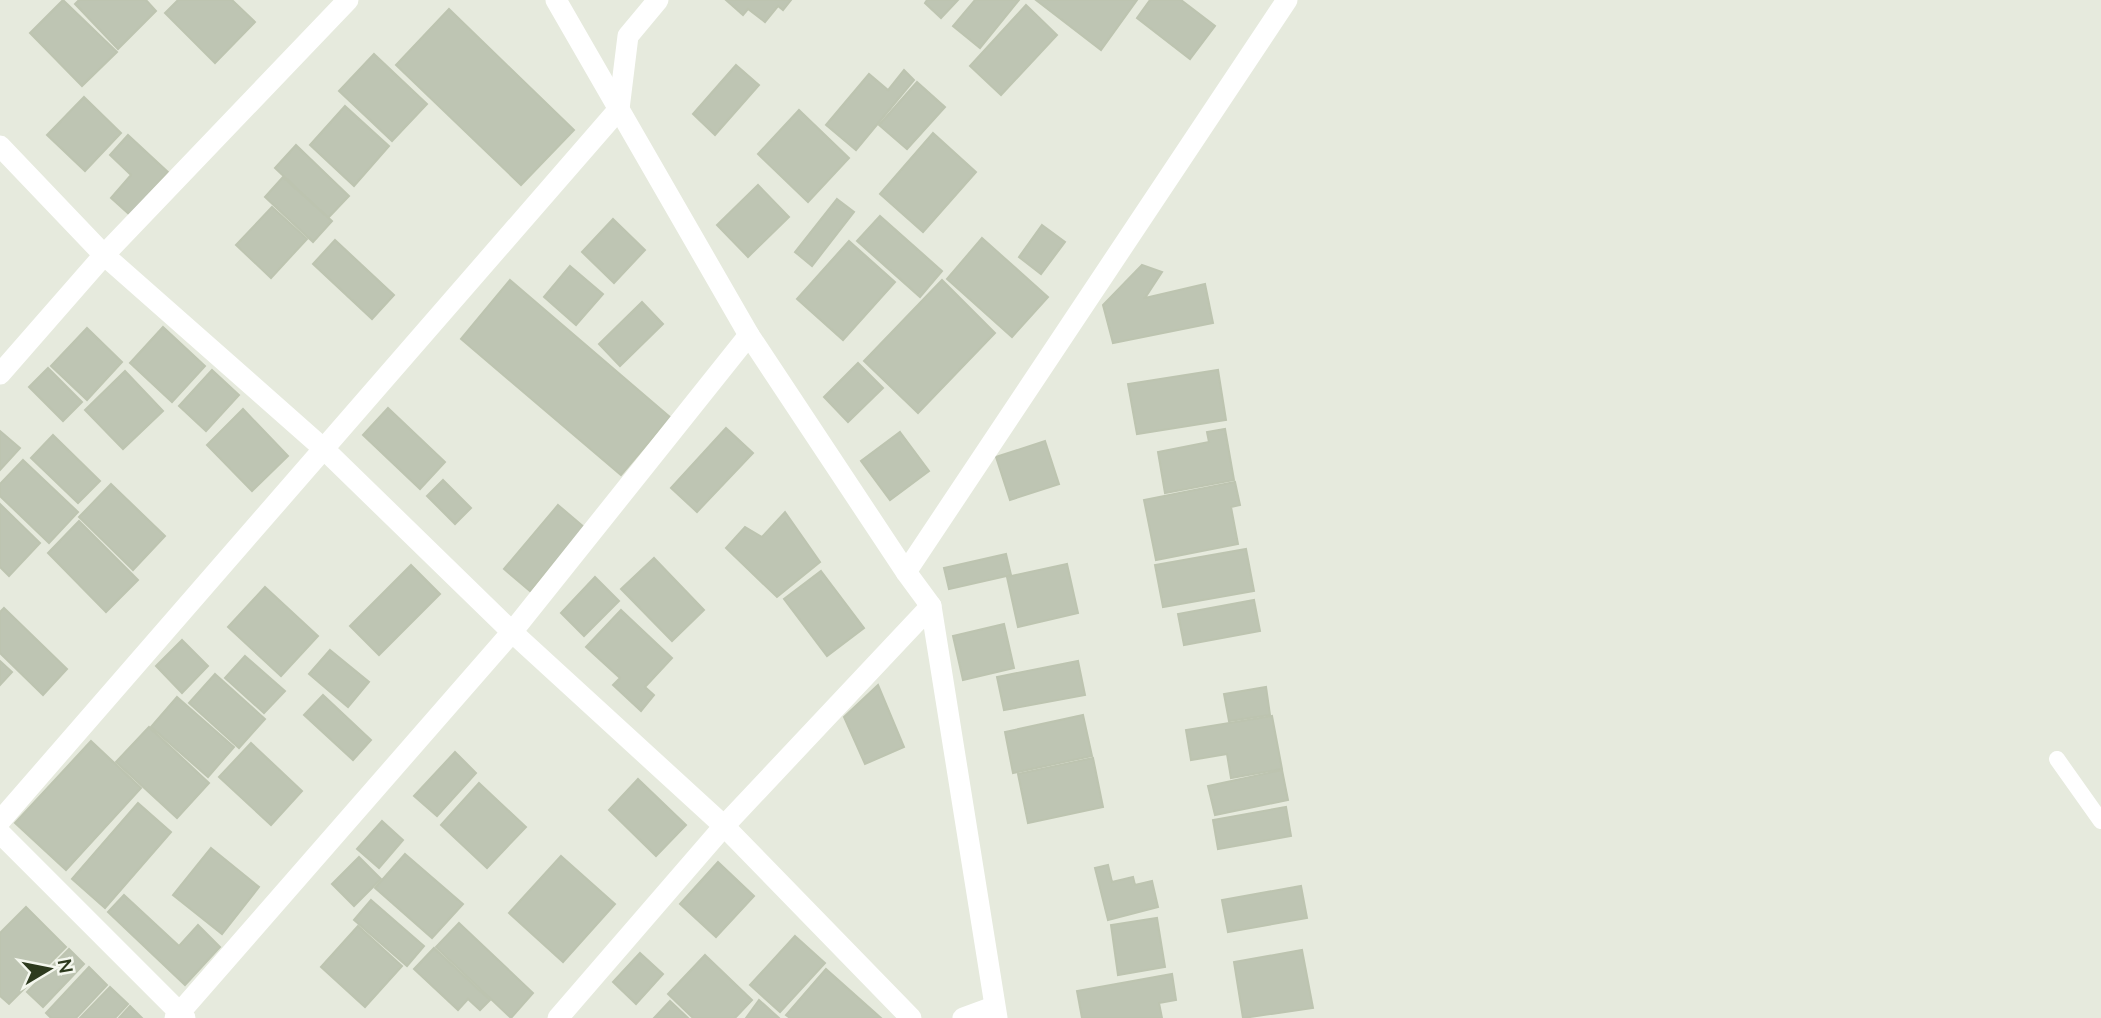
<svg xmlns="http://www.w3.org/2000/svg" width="2101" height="1018" font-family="'Nunito Sans',sans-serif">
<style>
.building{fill:#bec5b3;stroke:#bdc4b0;stroke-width:2}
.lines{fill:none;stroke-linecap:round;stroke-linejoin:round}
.service{stroke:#fff;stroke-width:16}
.minor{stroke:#fff;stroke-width:21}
</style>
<rect width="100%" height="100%" fill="#e6eadd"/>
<g class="building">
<path d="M63,0L117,52L82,86L30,33Z"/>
<path d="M79,0H146L156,11L118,49L75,4Z"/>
<path d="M178,0H232L255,22L215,63L165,13Z"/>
<path d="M726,0H791L783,10L778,6L765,22L748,9L743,15Z"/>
<path d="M927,0H958L941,18L925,3Z"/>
<path d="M975,0H1019L980,48L953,26Z"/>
<path d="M1036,0H1137L1101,50Z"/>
<path d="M1150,0H1181L1215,26L1190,59L1137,18Z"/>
<path d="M1026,5L1057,35L1001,95L970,66Z"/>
<path d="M449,9L574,130L521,185L396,65Z"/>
<path d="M374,54L427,104L392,141L339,91Z"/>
<path d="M736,65L759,85L715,135L693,114Z"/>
<path d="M904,70L914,80L856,150L826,125L869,74L888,90Z"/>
<path d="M917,82L945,107L907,149L879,125Z"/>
<path d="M84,97L121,133L85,171L47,135Z"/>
<path d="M345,106L389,146L354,186L310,145Z"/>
<path d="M799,110L849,158L808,202L758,154Z"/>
<path d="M933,133L976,172L923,232L880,194Z"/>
<path d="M128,135L168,172L130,215L111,198L131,175L110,155Z"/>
<path d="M296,145L349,196L328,218L275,168Z"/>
<path d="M283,177L332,221L313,242L265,197Z"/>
<path d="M758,185L789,217L748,257L717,225Z"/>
<path d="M837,199L854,212L812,266L795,252Z"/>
<path d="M272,207L307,239L271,278L236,245Z"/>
<path d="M880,216L942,271L920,297L857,241Z"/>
<path d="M613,219L645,250L614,283L582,252Z"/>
<path d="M1042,225L1065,242L1041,274L1019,257Z"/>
<path d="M982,238L1048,297L1012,337L947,279Z"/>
<path d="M335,240L394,295L372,319L313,264Z"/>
<path d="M849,241L895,282L843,340L797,299Z"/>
<path d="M1142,265L1162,272L1145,298L1205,284L1213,323L1113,343L1103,305Z"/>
<path d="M570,266L603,294L576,325L544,297Z"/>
<path d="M510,280L670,417L621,475L461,339Z"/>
<path d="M942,280L995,333L918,413L864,361Z"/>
<path d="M642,302L663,324L620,366L599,344Z"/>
<path d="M163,327L205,366L172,402L130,363Z"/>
<path d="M87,328L122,362L87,400L51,366Z"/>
<path d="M858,363L883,388L848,422L824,397Z"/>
<path d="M48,368L82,402L63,421L29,387Z"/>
<path d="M212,370L239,395L206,431L179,406Z"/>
<path d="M1218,370L1226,420L1137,434L1128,384Z"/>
<path d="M125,371L163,411L123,449L85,410Z"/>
<path d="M388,408L445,462L420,489L363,435Z"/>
<path d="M243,409L288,456L252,491L207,445Z"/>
<path d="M726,428L753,453L697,512L671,488Z"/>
<path d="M1225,429L1234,480L1165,493L1158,452L1209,442L1207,432Z"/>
<path d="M0,431L20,448L0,470Z"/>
<path d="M900,432L929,471L890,500L861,461Z"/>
<path d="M53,435L100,481L78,503L31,458Z"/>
<path d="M1045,441L1059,484L1010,500L996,457Z"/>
<path d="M23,460L78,512L49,543L0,496V484Z"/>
<path d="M443,480L471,508L455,524L427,496Z"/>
<path d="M1235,482L1240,505L1231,507L1238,544L1156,560L1144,500Z"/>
<path d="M111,484L165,536L133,570L79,517Z"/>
<path d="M0,504L40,543L9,576L0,567Z"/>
<path d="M558,505L584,527L530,591L504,569Z"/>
<path d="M785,512L820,562L777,597L726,548L745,527L762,537Z"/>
<path d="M79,521L138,580L106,612L48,553Z"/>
<path d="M1246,549L1254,591L1163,607L1155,565Z"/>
<path d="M1006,554L1011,575L949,589L944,568Z"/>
<path d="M654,558L704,610L672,641L621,589Z"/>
<path d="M1067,564L1078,613L1018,627L1007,577Z"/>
<path d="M411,565L440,594L379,655L350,626Z"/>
<path d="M821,571L864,628L827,656L784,599Z"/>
<path d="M595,577L619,601L584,636L561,613Z"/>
<path d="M265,587L318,636L281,676L228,627Z"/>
<path d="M1254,600L1260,631L1184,645L1178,614Z"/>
<path d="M4,608L67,669L43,695L0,653V612Z"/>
<path d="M621,610L672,658L645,687L654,695L641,711L613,685L620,678L586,647Z"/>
<path d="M1004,624L1014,668L963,680L953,636Z"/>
<path d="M182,640L208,666L182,693L156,666Z"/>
<path d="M330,650L369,682L348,707L309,674Z"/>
<path d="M245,656L285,691L264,713L225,678Z"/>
<path d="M0,661L12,672L0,685Z"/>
<path d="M1078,661L1085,695L1004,710L997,677Z"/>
<path d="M215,674L265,719L239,748L189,703Z"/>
<path d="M878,685L904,747L865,764L844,717Z"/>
<path d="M1266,687L1270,715L1229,721L1224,694Z"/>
<path d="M323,695L371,740L353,760L304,715Z"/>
<path d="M177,697L234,747L208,777L151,727Z"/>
<path d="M1083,715L1092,756L1013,773L1005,732Z"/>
<path d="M1272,716L1282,769L1231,778L1227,754L1191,760L1186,730Z"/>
<path d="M149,727L209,783L177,818L116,762Z"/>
<path d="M91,741L141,788L66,870L15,823Z"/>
<path d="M251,743L302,791L271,825L219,777Z"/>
<path d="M455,752L476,773L437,816L414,796Z"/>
<path d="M1093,758L1103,807L1028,823L1018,774Z"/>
<path d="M1282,770L1288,800L1215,815L1208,786Z"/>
<path d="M638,779L686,825L656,856L609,810Z"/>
<path d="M479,783L526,827L487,868L441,825Z"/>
<path d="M138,803L171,832L105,908L72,879Z"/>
<path d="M1286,807L1291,836L1218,849L1213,820Z"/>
<path d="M382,821L403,840L379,868L357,849Z"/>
<path d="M211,848L259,887L222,934L173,895Z"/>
<path d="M405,854L463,904L432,938L375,888Z"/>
<path d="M561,856L615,904L563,962L509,913Z"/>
<path d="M359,857L381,879L354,906L332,884Z"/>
<path d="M718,862L754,896L716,937L680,904Z"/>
<path d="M1108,865L1112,882L1133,877L1135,885L1152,881L1158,907L1108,920L1095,868Z"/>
<path d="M1301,886L1307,918L1228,932L1222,900Z"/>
<path d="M124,895L179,946L198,925L220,947L185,985L108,912Z"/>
<path d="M371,900L424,946L407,966L354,920Z"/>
<path d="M26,907L66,947L9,1004L0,996V933Z"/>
<path d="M1157,918L1165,967L1118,975L1111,925Z"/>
<path d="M459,923L533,993L511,1018L436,947Z"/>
<path d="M358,926L402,966L365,1007L321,967Z"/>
<path d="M795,936L825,963L780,1012L750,985Z"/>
<path d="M434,948L490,1000L480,1010L468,999L458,1010L414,969Z"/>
<path d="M69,949L84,964L43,1007L27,992Z"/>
<path d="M1302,950L1313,1008L1243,1018L1234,962Z"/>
<path d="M640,953L663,974L636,1004L613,982Z"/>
<path d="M705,955L752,1000L735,1018H693L668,994Z"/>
<path d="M89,967L107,985L76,1018H51L46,1013Z"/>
<path d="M826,969L881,1018H790L786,1015Z"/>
<path d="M1172,974L1176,1000L1159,1003L1162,1018H1082L1077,991Z"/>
<path d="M110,987L128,1004L115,1018H80Z"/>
<path d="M759,1000L779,1018H746Z"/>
<path d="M670,1001L688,1018H654Z"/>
<path d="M130,1006L142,1018H119Z"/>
</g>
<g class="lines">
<path class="service" d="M2057,759L2101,821"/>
<g class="minor">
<path d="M556,0L749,335L906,572L931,606L997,1018"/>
<path d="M0,146L104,255L325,450L512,632L724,826L911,1018"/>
<path d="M0,374L104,255L348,0"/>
<path d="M906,572L1287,0"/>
<path d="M0,821L619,109L628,36L658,0"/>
<path d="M0,833L185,1018"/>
<path d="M175,1018L512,632L749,335"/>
<path d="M558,1018L724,826L931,606"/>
<path d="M963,1018L993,1007"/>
</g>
</g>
<g transform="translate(49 969) rotate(80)" stroke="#f4f7ee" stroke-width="5" paint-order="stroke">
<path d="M0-5L12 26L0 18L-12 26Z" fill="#2d3a1e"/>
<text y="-10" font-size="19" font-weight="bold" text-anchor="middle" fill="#2d3a1e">N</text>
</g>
</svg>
